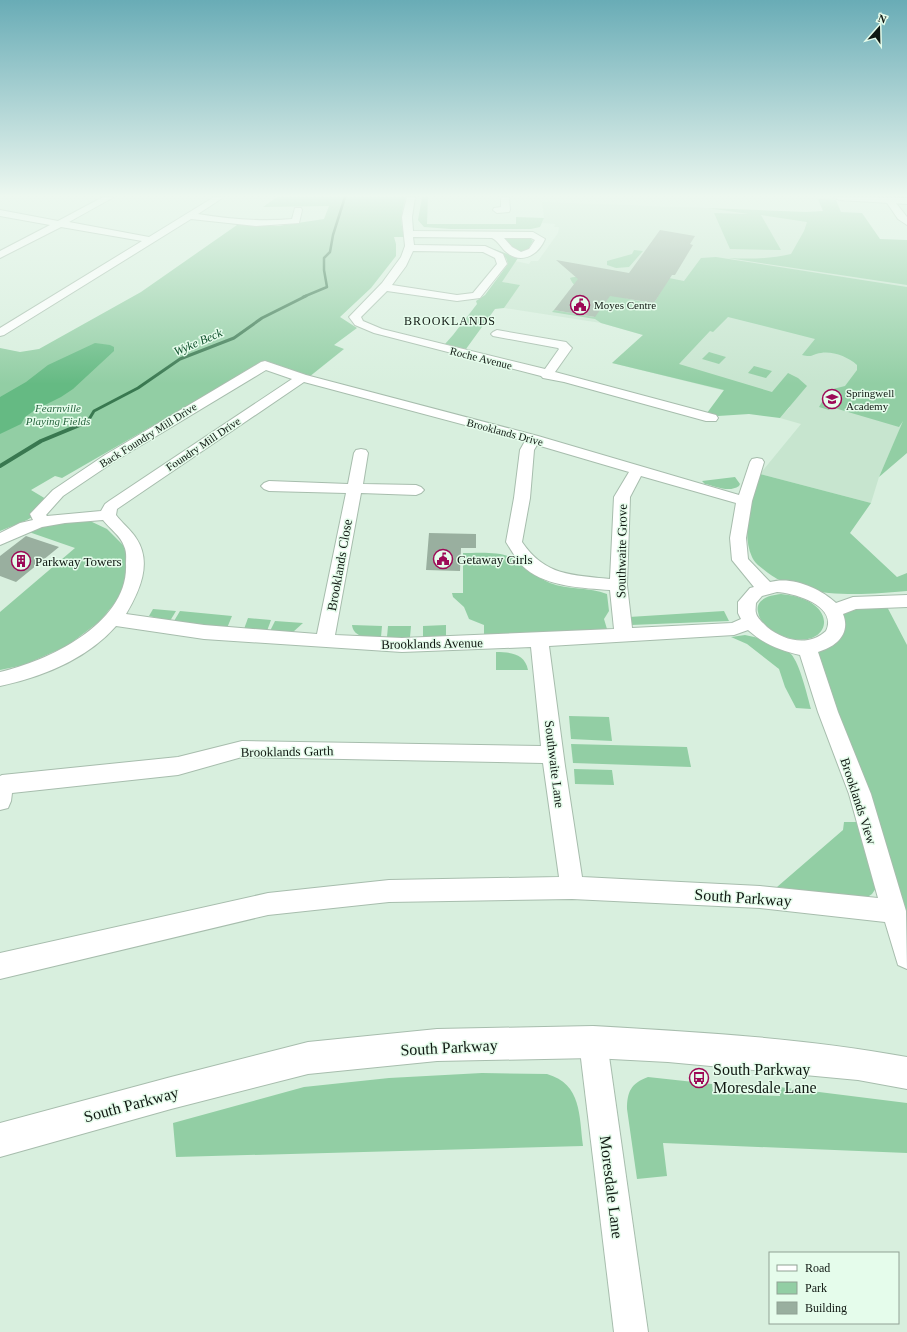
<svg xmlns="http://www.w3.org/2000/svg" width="907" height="1332" font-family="Georgia,serif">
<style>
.built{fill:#c7e5cf}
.green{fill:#92cea4}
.forest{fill:#65ba83}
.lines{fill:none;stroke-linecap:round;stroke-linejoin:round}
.stream-far2{stroke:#397850;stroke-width:2.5}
.stream-far1{stroke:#397850;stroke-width:3}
.stream{stroke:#397850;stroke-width:4}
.building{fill:#99af9f}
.street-casing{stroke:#a7bdad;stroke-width:2}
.secondary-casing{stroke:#a7bdad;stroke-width:2}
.street{fill:#fff;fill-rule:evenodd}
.secondary{fill:#fff;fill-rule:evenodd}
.labels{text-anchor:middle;stroke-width:3;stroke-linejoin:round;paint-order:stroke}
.far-poi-label{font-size:11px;fill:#101812;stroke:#e5fceb;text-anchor:start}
.far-street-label{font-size:11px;fill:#101812;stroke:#e5fceb}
.far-park-label{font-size:11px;font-style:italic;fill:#296640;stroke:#e5fceb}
.far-neighbourhood-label{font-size:12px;letter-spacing:1px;fill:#101812;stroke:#e5fceb}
.far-water-label{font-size:12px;font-style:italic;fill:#13532f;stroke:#e5fceb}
.street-label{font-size:13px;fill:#101812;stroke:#e5fceb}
.poi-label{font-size:13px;fill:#101812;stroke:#e5fceb;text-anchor:start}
.near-street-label{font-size:16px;fill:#101812;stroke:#e5fceb}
.near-poi-label{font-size:16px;fill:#101812;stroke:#e5fceb;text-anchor:start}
</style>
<rect width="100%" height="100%" fill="#d8efde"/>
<path class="built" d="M542,202L707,208L808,221L805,231L907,246V413L879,477L871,503L760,474L801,424L780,418L790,407L612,363L643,335L601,323L504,308L519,285L501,283L515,261L529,264L531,261H538L558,233L559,227H554L555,224L542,223L544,218Z"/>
<g class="green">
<path d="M277,197H406C402,209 399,224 405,237H394L396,244V256L371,288L340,317L357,328L334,345L344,349L309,377L265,361L62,478L55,476L31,490L46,499L32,517L27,520L0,531V348L20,352L39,349L141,292L237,225L278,226L324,219L329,206L263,207Z"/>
<path d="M422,197H428L427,224H516V217L544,218L540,227L531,229H451L424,227L418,220Z"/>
<path d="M818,199L836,200L841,212L862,213L880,239L907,240V285L728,258C750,259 770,259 791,254L804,231L807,222L761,215L781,250L730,249L714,213L749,214L707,208L806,212L823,211Z"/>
<path d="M506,237H529L533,241L527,251C516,254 510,247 505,239Z"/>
<path d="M494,249L518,258L502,282L520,285L504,308L495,309L466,349L445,344L453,335L477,304L476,301L485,295L508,264L506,258L493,250Z"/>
<path d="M634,250L643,251L629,267L616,268L607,265V261L632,254Z"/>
<path d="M716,257L907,287V453L879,477L903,421L899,427L831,407L829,410L819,407L829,390L845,386L857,370V365C848,357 833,351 821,353C812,354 813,358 802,355L815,339L728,317L713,332L710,331L679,364L772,392L788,373L798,378L807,386L780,418L749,414L718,416L707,413L724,390L612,363L643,335L601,323L595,319L552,312L554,310L594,317L606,300C596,295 574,291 570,278C583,272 615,295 629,299C637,301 646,302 654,303L669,278L684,281L701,258Z"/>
<path d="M709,352L726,357L719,364L702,359Z"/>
<path d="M754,366L772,371L766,378L748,373Z"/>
<path d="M760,474L871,503L850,533L897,577L907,573V591C863,595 798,600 763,569C759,566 754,562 752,557C741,533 751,497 760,474Z"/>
<path d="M735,477L740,484L739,486C729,493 715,486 705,484L702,481Z"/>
<path d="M90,521L107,529L124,546L129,568L122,594L100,621L67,646L24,665L0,670V612L75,548L26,531L43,525Z"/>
<path d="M463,553C477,553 500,551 512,558C525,565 534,576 550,583C568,590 589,587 607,594L609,611L604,619L607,629L484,635V625L469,619L464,607L453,597L452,593H463Z"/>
<path d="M781,594C847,600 830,658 778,634C769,629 760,623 758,612C755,599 770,595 781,594Z"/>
<path d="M884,601L907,645V956L814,647L827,643L835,615Z"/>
<path d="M153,609L176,611L170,621L149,616Z"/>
<path d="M180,611L232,616L227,628L174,621Z"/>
<path d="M724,611L729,621L631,625L629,617Z"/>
<path d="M248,618L271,620L267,631L244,629Z"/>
<path d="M275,621L303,623L293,632L270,631Z"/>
<path d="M352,625L382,626L381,637C370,637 354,639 352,625Z"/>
<path d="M446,625V637H423V626Z"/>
<path d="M388,626H411L410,637H387Z"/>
<path d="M745,635C760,638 780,643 791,654C800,664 807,695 811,709L796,708L785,687L779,669L747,644L731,637Z"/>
<path d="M496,652C511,652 525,654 528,670H496Z"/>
<path d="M569,716L609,717L612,741L571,739Z"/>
<path d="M571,744L687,747L691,767L573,763Z"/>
<path d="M574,769L612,770L614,785L575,784Z"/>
<path d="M844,822H861L878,885L872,894L866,898L777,887L843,830Z"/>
<path d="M482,1073L547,1074C582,1084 579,1116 583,1146L176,1157L173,1123L304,1087L389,1078Z"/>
<path d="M648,1077L712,1084L713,1093L780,1096L779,1087L907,1103V1153L663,1143L667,1176L637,1179L627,1109C627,1092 631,1083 648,1077Z"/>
</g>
<path class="forest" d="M95,343L110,345L114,347V351L73,389L61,397L35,410L25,417L21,424L0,434V397L26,382L48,365Z"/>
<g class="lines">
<path class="stream-far2" d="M303,297L327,287L324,270V258L330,252L333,235L345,197"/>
<path class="stream-far1" d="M84,423L88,421L94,411L138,388L180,359L234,338L262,318L306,296"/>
<path class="stream" d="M0,466L41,441L87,422"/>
</g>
<g class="building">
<path d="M660,230L695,236L690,244L693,245L675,275H672L654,303L610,296L595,317L554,310L578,279L556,260L629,273Z"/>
<path d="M429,533L476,534V548H461L460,571L426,570Z"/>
<path d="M26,536L59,547L16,582L0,576V556Z"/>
</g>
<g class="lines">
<g class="street-casing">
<g id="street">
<path d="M103,197H114L69,222L149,237L214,197H224L198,214C229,219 260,222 292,219L295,208H301L302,210L299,223L256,226L191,219L4,335L0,336V328L142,241L61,227L0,258V251L50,225L0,216V210L58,221Z"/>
<path d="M407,197H415L412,217L413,231L533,232L545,239C538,256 520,265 505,251C501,247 498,241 492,238L413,237L414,245L485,246L503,254L507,264L480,298L457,301L387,291L361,317L363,321L382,329L545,369L559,349L558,348L493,336L491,334L493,332L497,330L566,342L572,348L555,372L716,415L718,418L716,421H706L564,382L543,378L541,376L374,333L355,325L349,317L382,283L401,257L405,246L402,217ZM504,238H531L535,240L529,249L521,252L512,247ZM413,251L483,252L495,258L497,264L473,293L457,295L392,285L406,266Z"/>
<path d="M501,197H509L510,210L509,212L497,213L493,210L494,208L501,207Z"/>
<path d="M889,197L892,198L907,217V225L898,219L885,200Z"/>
<path d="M265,361L306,375L538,436L739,495L750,462L752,459L757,458L762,459L764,462L752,501L746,538L748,559L770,582C792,576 820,588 836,603L853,597L907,595V607L856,609L843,614C851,634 836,647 818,652L838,712L871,794L906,911L907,969L898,965L885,922L760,908L572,899L389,902L268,915L0,979V953L268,893L389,880L559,877L543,763L242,757L178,775L12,793L11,801L8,808L0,810V776L2,775L178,757L242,741L541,746L531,647L402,652L204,639L116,626C87,659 42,677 0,686V672C48,661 129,623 126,564C126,558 127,552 124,546C121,536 110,529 103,520L65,523L42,527L0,545V533L20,523L33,520L30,514L53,490L105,455L261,362ZM266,370L292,379L109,501L105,504L101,511L47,516L46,515L63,496L115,461ZM304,382L525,441L520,450L514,498L506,542C512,551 517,562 526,569C548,587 583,588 610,590L614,629L402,638L335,635L361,493L416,495L421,493L424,490L421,487L416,485L363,484L368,453L366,450L361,449L356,450L354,453L348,484L269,481L264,483L261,486L264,489L269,491L346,493L317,634L204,625L126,614C139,592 153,563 136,538C131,530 122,523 116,515L117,509ZM537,445L629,472L614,497L610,579C572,575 545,576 522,542L530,498L534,450ZM641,476L736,503L730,538L732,560L754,587L750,588L738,602V613L741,619L732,623L632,628L627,585L630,497ZM777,592C795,593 838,606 826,631C809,647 784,641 767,627C763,623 757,618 756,613C755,610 756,606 756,603L762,596ZM748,630C764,644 779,650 800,655L818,712L849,794L878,898L760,886L582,877L565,766L549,646L734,635Z"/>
<path d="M593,1028L603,1032L607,1042L648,1332H614L579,1042L583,1032Z"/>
</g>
</g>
<g class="secondary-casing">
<g id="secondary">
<path d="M834,197L907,198V204L839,200Z"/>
<path d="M593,1026C698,1032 804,1038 907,1057V1089L858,1080L668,1062L593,1058L437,1061L308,1074L171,1109L0,1157V1123L171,1077L308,1042L437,1029Z"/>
</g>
</g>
<use href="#street" class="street"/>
<use href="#secondary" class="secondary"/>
</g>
<linearGradient id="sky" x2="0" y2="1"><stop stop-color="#69acb6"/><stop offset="0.51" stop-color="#edf8f0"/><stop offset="1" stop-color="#edf8f0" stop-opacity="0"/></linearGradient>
<rect width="907" height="384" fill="url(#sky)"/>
<defs>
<g id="civic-ring" transform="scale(1)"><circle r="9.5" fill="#e5fceb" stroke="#9d0a57" stroke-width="1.5"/><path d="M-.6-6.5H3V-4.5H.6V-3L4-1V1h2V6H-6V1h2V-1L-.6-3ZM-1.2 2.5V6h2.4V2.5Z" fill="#9d0a57"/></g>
<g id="school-ring" transform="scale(1)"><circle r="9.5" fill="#e5fceb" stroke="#9d0a57" stroke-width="1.5"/><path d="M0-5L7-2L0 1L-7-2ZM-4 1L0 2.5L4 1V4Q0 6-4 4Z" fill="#9d0a57"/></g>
<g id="building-ring" transform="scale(1)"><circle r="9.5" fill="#e5fceb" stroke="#9d0a57" stroke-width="1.5"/><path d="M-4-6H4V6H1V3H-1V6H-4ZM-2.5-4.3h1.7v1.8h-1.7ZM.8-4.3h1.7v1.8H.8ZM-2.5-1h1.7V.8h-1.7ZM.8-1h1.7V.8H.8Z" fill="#9d0a57"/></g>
<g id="bus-ring" transform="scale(1)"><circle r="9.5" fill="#e5fceb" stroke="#9d0a57" stroke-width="1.5"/><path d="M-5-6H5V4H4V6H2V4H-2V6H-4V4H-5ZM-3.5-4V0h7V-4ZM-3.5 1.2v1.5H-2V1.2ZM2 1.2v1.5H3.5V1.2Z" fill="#9d0a57"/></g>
</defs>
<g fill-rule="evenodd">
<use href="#civic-ring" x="580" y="305"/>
<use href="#school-ring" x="832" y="399"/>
<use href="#civic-ring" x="443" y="559"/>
<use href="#building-ring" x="21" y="561"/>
<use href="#bus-ring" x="699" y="1078"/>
</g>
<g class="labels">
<g class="far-poi-label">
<text x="594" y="309">Moyes Centre</text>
<text x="846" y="397">Springwell<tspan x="846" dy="13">Academy</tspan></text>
</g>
<g class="far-street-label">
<text transform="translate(481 358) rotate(14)" y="4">Roche Avenue</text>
<text transform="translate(505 432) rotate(15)" y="4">Brooklands Drive</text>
<text transform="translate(148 435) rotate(-32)" y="4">Back Foundry Mill Drive</text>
<text transform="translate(203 444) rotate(-34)" y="4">Foundry Mill Drive</text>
</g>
<g class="far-park-label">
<text x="58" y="412">Fearnville<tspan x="58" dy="13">Playing Fields</tspan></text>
</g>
<g class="far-neighbourhood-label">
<text x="450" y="325">BROOKLANDS</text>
</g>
<g class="far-water-label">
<text transform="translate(198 342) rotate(-23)" y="4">Wyke Beck</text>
</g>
<g class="street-label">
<text transform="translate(621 551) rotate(-89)" y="5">Southwaite Grove</text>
<text transform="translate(339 565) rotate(-80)" y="5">Brooklands Close</text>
<text transform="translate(432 643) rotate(-1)" y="5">Brooklands Avenue</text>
<text transform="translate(287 751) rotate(-1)" y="5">Brooklands Garth</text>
<text transform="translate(555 764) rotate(83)" y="5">Southwaite Lane</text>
<text transform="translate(859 801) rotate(72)" y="5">Brooklands View</text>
</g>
<g class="poi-label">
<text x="457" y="564">Getaway Girls</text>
<text x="35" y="566">Parkway Towers</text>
</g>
<g class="near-street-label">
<text transform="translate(743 897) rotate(4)" y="6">South Parkway</text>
<text transform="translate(449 1047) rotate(-3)" y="6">South Parkway</text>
<text transform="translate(131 1104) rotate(-15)" y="6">South Parkway</text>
<text transform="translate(612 1187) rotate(83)" y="6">Moresdale Lane</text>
</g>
<g class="near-poi-label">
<text x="713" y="1075">South Parkway<tspan x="713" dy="18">Moresdale Lane</tspan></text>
</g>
</g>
<rect x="769" y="1252" width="130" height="72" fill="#e5fceb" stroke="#90a194"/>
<rect x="777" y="1265" width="20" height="6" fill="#ffffff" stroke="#90a194"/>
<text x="805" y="1272" font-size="12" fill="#101812">Road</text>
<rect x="777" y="1282" width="20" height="12" fill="#92cea4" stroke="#90a194"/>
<text x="805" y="1292" font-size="12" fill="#101812">Park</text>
<rect x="777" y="1302" width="20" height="12" fill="#99af9f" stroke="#90a194"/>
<text x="805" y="1312" font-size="12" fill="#101812">Building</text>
<g transform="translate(879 28) rotate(20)" stroke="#e5fceb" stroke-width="3" paint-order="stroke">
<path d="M0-3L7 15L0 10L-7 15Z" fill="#101812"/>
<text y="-6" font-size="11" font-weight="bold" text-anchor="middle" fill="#101812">N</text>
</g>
</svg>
